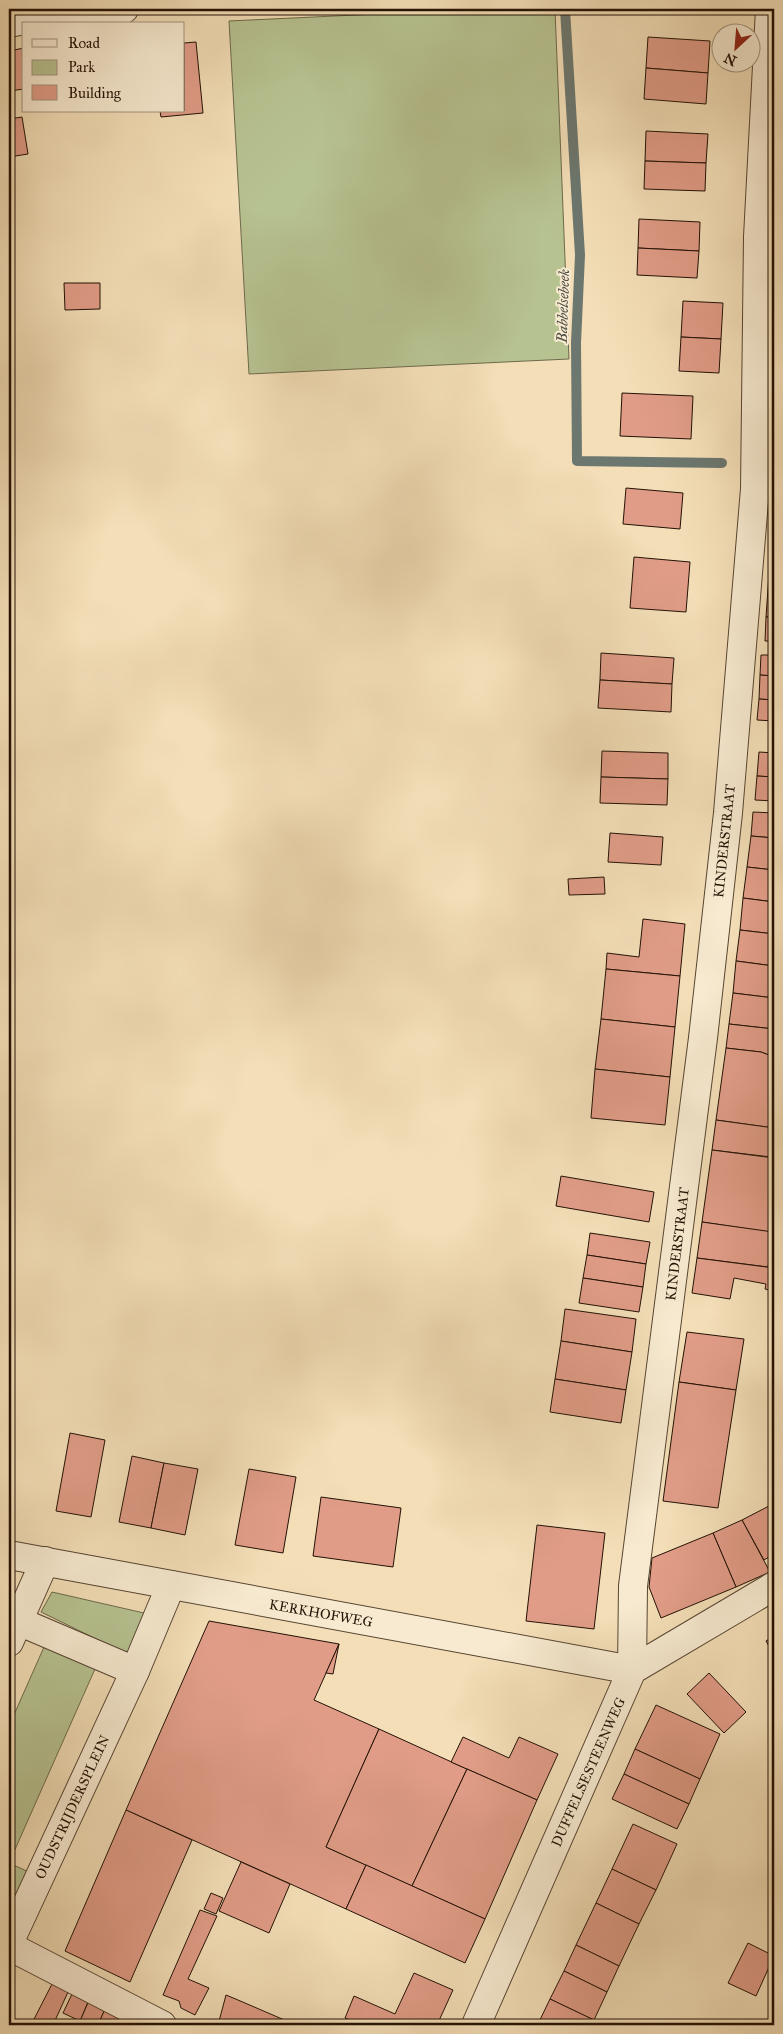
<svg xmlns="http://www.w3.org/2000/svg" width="783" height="2034" font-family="'IM FELL Great Primer',serif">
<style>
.green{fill:#b7c291;stroke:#6d6a4b}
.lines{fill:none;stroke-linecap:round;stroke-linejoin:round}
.stream{stroke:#6c776f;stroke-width:10}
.building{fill:#e09c87;stroke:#231205}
.minor-casing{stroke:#574532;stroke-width:30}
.minor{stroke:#f7ead0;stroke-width:28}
.labels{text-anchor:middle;stroke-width:4;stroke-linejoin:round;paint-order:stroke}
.street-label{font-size:14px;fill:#231205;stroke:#f7ead0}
.water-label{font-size:15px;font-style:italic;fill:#4e4d43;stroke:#f7ead0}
</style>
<rect width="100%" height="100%" fill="#f3deb7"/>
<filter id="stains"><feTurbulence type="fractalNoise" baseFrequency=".004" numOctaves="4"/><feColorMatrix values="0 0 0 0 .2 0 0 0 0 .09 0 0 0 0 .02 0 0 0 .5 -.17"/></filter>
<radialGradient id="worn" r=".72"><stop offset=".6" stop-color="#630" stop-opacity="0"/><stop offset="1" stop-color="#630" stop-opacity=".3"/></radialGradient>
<g class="green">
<path d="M483,9H555L569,359L249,374L229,21Z"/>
<path d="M52,1592L144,1613L127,1654L41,1612Z"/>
<path d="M44,1647L95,1669L9,1863V1726Z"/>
<path d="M9,1863L31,1873L17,1898L9,1904Z"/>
</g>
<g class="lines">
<g class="stream">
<path d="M565,9L580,255L576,343L577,461L722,463"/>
<path d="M774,476V477"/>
</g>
</g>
<g class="building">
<path d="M648,37L710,41L708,73L646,68Z"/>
<path d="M196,42L203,113L161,117L160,111H184V43Z"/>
<path d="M24,48V89L9,91V51Z"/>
<path d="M646,68L708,73L706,104L644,99Z"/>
<path d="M22,117L28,154L9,157V119Z"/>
<path d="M646,131L708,134L706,163L645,161Z"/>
<path d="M645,161L706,163L705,191L644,189Z"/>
<path d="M639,219L700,222L699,251L638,248Z"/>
<path d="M638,248L699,251L697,278L637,275Z"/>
<path d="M64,283H100V309L65,310Z"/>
<path d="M683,301L723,303L721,339L681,337Z"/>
<path d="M681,337L721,339L719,373L679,371Z"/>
<path d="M622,393L693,396L691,439L620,436Z"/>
<path d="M626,488L683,493L680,529L623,524Z"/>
<path d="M773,510H774V557H770Z"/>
<path d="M634,557L690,562L686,612L630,608Z"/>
<path d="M770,557H774V589L768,588Z"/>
<path d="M768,588L774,589V617H766Z"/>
<path d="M766,617H774V641H765Z"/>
<path d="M601,653L674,658L672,684L600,680Z"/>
<path d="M761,655H774V676L760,675Z"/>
<path d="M760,675L774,676V700L759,699Z"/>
<path d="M600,680L672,684L671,712L598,708Z"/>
<path d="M759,699L774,700V721L757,720Z"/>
<path d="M602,751L668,753V779L601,777Z"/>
<path d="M759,752L774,753V777L757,776Z"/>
<path d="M757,776L774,777V801L755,800Z"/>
<path d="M601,777L668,779L667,805L600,803Z"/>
<path d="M753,812L774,813V838L751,836Z"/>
<path d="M610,833L663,837L661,865L608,862Z"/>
<path d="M751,836L774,838V870L747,867Z"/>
<path d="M747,867L774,870V902L743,898Z"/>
<path d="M604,877L605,894L569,895L568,879Z"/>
<path d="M743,898L774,902V934L740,930Z"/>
<path d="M643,919L685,924L680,976L606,969L607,953L639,957Z"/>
<path d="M740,930L774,934V966L736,961Z"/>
<path d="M736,961L774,966V998L733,993Z"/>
<path d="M606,969L680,976L675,1027L601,1019Z"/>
<path d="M733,993L774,998V1029L729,1024Z"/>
<path d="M601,1019L675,1027L670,1077L595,1069Z"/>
<path d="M729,1024L774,1029V1057L761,1052L726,1048Z"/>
<path d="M726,1048L761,1052L774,1057V1128L716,1120Z"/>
<path d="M595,1069L670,1077L665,1125L591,1118Z"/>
<path d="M716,1120L774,1128L771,1157L712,1150Z"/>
<path d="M712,1150L774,1158V1218H771L769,1232L702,1222Z"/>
<path d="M561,1176L654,1192L649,1222L556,1206Z"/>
<path d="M702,1222L773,1232L768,1267L697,1258Z"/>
<path d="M590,1233L650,1242L646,1264L587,1255Z"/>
<path d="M587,1255L646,1264L643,1287L583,1278Z"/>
<path d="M697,1258L774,1268V1291L765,1289L766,1284L734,1278L730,1299L692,1293Z"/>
<path d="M583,1278L643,1287L639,1312L579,1303Z"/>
<path d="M565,1309L636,1319L632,1352L561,1341Z"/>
<path d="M687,1332L744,1339L736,1390L679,1382Z"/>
<path d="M561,1341L632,1352L626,1390L555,1379Z"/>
<path d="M555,1379L626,1390L621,1423L550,1412Z"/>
<path d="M679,1382L736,1390L718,1508L663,1501Z"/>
<path d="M70,1433L105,1440L91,1517L56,1511Z"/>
<path d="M132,1456L164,1463L151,1528L119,1522Z"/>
<path d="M164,1463L198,1469L185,1535L151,1528Z"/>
<path d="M249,1469L296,1477L283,1553L235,1545Z"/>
<path d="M321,1497L401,1508L393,1567L313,1556Z"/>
<path d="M769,1506L774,1515V1554L764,1560L742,1520Z"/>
<path d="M742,1520L770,1572L736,1587L713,1533Z"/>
<path d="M537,1525L605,1533L594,1629L526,1621Z"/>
<path d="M713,1533L736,1587L661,1618L649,1587L652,1558Z"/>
<path d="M209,1621L339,1644L314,1700L379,1729L326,1847L366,1865L346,1909L126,1810Z"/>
<path d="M774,1636V1655L766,1641Z"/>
<path d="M339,1644L333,1674L326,1673Z"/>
<path d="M709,1673L746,1712L724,1733L687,1694Z"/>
<path d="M656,1705L720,1734L700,1779L635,1749Z"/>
<path d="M379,1729L467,1769L412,1886L326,1847Z"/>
<path d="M463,1737L509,1758L519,1737L558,1754L537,1800L451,1762Z"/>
<path d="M635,1749L700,1779L689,1804L624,1774Z"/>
<path d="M467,1769L537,1800L485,1919L412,1886Z"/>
<path d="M624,1774L689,1804L677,1829L612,1799Z"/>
<path d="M126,1810L192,1840L130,1982L65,1951Z"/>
<path d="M633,1824L677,1844L656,1890L612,1869Z"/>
<path d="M241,1862L290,1884L269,1933L219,1911Z"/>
<path d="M366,1865L485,1919L465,1963L346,1909Z"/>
<path d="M612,1869L656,1890L639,1924L596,1903Z"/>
<path d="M211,1893L223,1898L216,1914L204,1909Z"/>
<path d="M596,1903L639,1924L619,1966L576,1945Z"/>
<path d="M200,1910L217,1916L188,1979L209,1988L195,2015L181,2008L179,2001L163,1995Z"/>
<path d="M748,1943L774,1956L756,1996L728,1983Z"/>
<path d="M576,1945L619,1966L607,1992L564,1971Z"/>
<path d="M564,1971L607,1992L594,2020L550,1999Z"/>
<path d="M414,1973L453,1990L437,2025H358V2023L345,2018L354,1996L395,2014Z"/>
<path d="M52,1984L68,1992L53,2025H31Z"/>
<path d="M72,1994L88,2002L80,2021L63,2013Z"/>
<path d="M226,1995L238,2000L296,2025H218Z"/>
<path d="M91,1996L105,2009L98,2025H89L80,2021Z"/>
<path d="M550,1999L594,2020L591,2025L538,2024Z"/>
<path d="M105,2009L120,2016L116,2025H98Z"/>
</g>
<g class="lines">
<g class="minor-casing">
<g id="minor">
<path d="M9,23L55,14L124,9"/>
<path d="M9,1555L632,1670"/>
<path d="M18,1621L135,1671"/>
<path d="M9,1642L45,1561"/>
<path d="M632,1670L633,1586L703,1038L728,813L755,489L758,237L770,9"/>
<path d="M9,1943L135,1671L171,1585"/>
<path d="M9,1946L162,2025"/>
<path d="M476,2025L632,1670L774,1586"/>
</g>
</g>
<use href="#minor" class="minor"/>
</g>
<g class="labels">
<g class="street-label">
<text transform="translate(724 841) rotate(-84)" y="5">KINDERSTRAAT</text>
<text transform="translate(677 1244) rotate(-83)" y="5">KINDERSTRAAT</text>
<text transform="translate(321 1613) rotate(10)" y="5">KERKHOFWEG</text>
<text transform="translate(588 1772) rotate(-66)" y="5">DUFFELSESTEENWEG</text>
<text transform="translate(72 1807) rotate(-65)" y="5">OUDSTRIJDERSPLEIN</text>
</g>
<g class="water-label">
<text transform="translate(563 306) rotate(-88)" y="5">Babbelsebeek</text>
</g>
</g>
<rect width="783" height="2034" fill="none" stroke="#f3deb7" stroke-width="30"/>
<rect x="10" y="10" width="763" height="2014" fill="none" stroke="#231205" stroke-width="2.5"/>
<rect x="15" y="15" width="753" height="2004" fill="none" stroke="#231205"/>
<rect x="22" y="22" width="162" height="90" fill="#f7ead0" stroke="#a2947f"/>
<rect x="32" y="39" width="25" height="8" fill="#f7ead0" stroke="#a2947f"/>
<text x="68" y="48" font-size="15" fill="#231205">Road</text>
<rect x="32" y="60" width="25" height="15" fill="#b7c291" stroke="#a2947f"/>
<text x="68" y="72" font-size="15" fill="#231205">Park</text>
<rect x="32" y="85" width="25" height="15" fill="#e09c87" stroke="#a2947f"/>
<text x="68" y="98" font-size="15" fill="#231205">Building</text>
<g transform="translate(736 48) rotate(206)"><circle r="24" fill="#f7ead0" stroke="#a2947f"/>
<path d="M0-4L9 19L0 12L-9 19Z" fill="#8f2418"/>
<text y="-8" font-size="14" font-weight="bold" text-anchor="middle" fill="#231205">N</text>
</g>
<rect width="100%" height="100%" filter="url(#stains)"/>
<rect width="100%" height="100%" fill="url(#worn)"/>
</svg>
